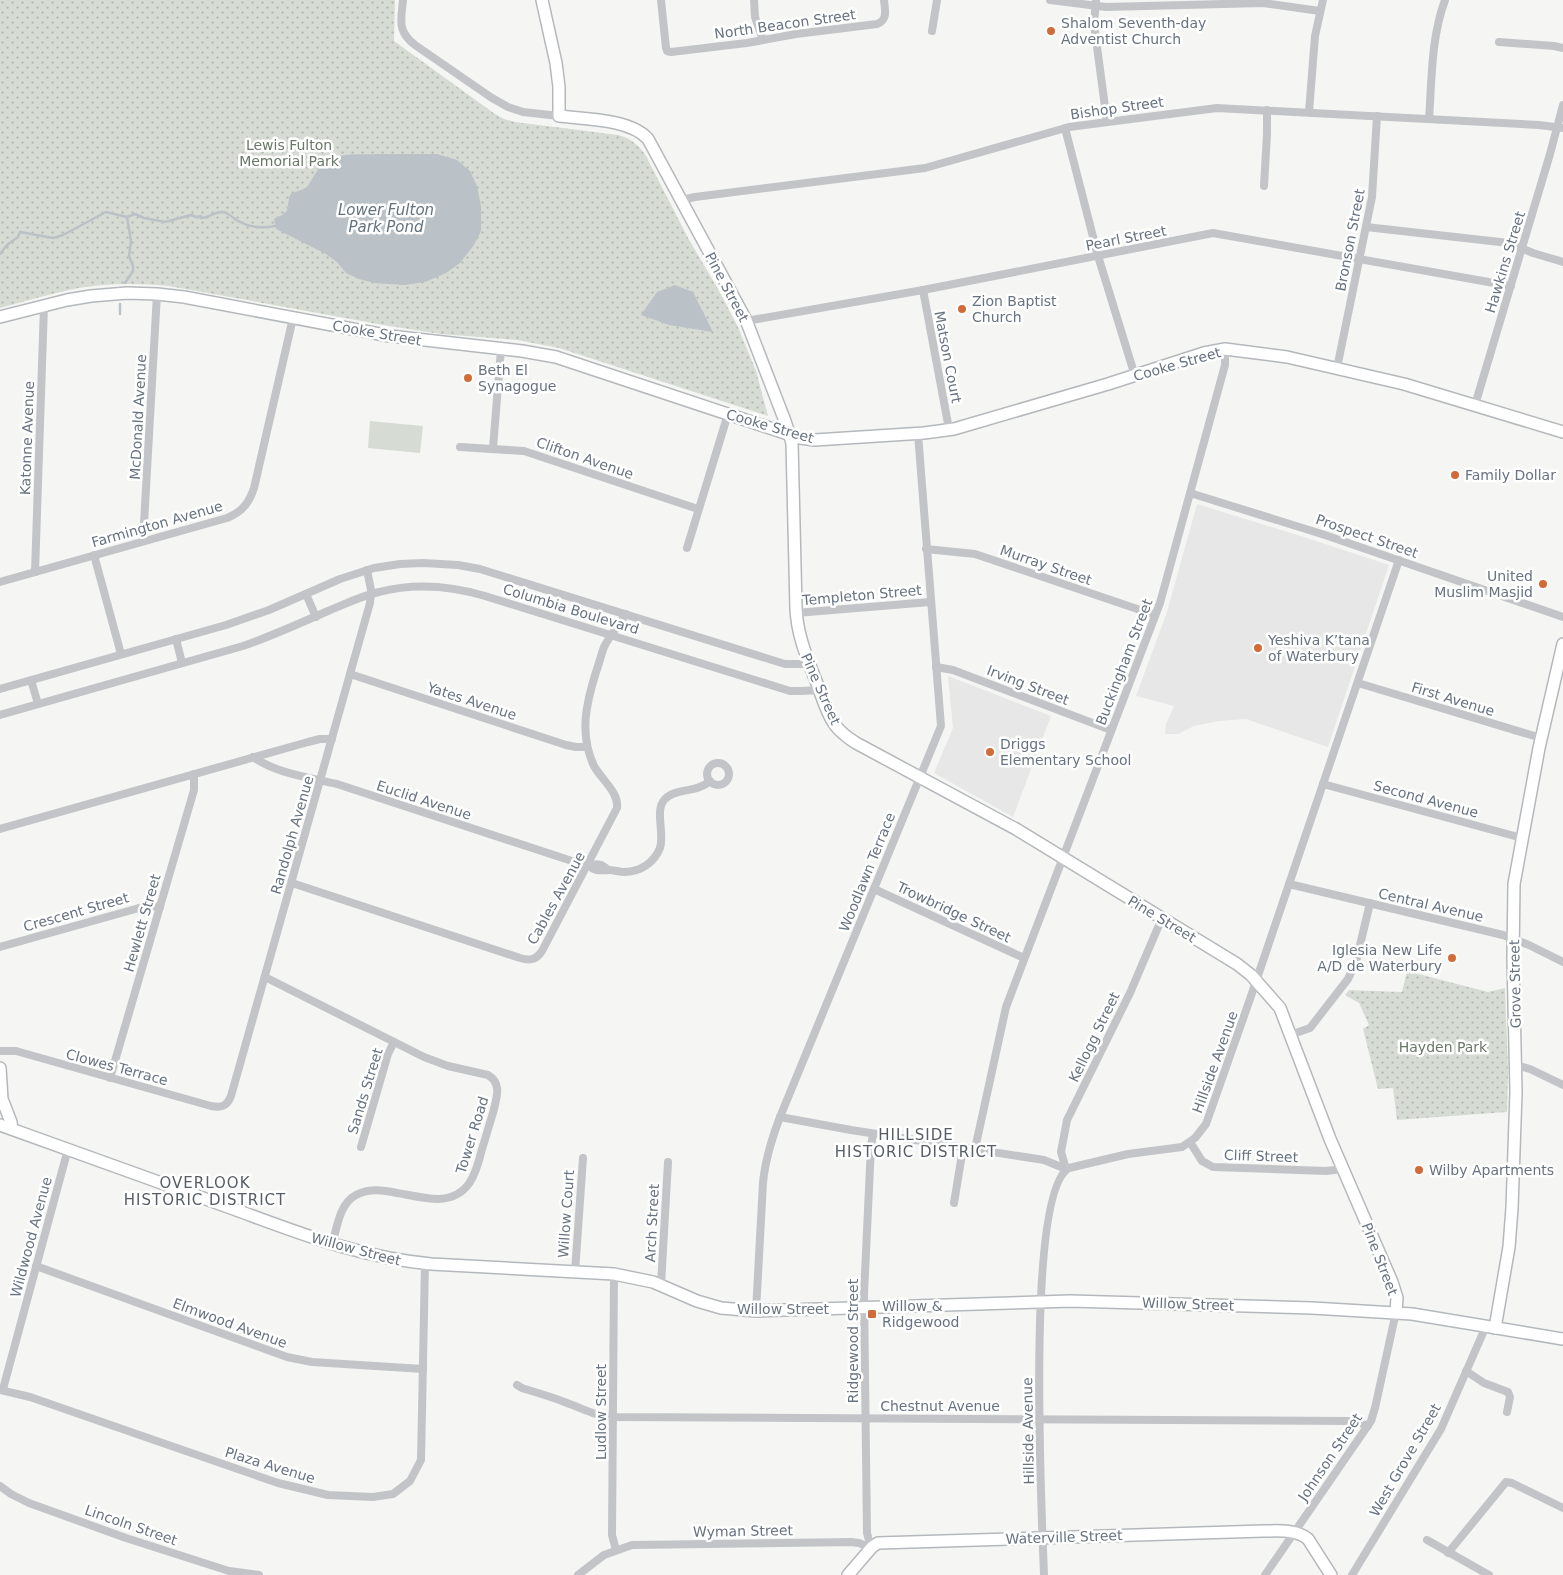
<svg xmlns="http://www.w3.org/2000/svg" width="1563" height="1575" font-family="'DejaVu Sans',sans-serif">
<style>
.built{fill:#e6e7e6}
.grass{fill:#d6dcd4}
.park{fill:url(#park-dots)}
.water{fill:#bac2c7}
.lines{fill:none;stroke-linecap:round;stroke-linejoin:round}
.stream{stroke:#bac2c7;stroke-width:2.5}
.secondary-casing{stroke:#b4b8bc;stroke-width:14}
.street{stroke:#c2c4c8;stroke-width:8}
.secondary{stroke:#fff;stroke-width:11}
.poi-dot{fill:#d16b37;stroke:#fff;stroke-width:2}
.labels{text-anchor:middle;stroke-width:5;stroke-linejoin:round;paint-order:stroke}
.poi-label{font-size:14px;fill:#687381;stroke:#fff;text-anchor:start}
.street-label{font-size:14px;fill:#687381;stroke:#fff}
.park-label{font-size:14px;fill:#687866;stroke:#fff}
.water-label{font-size:15px;font-style:italic;fill:#63737d;stroke:#fff}
.neighbourhood-label{font-size:15px;letter-spacing:1px;fill:#555d66;stroke:#fff}
</style>
<defs>
<pattern id="park-dots" width="8" height="8" patternUnits="userSpaceOnUse" patternTransform="scale(1.25)"><rect width="8" height="8" fill="#d6dcd4"/><path d="M2 2h.1M6 6h.1" fill="none" stroke="#b1b7b1" stroke-width="1.8" stroke-linecap="round"/></pattern>
</defs>
<rect width="100%" height="100%" fill="#f5f6f3"/>
<g class="built">
<path d="M1197,504L1307,538L1389,565L1328,747L1246,719L1218,721L1194,726L1178,734H1165L1166,724L1174,706L1136,696L1167,612Z"/>
<path d="M948,676L1051,716L1013,817L934,773L953,728Z"/>
</g>
<path class="grass" d="M370,421L423,426L420,453L368,448Z"/>
<g class="park">
<path d="M0,0H395L394,41L495,114L504,119L515,122L618,135C630,138 639,145 646,156L688,238L718,289L738,327L756,371L768,416L559,348L517,340L441,334L389,326L169,286C139,283 109,283 79,288C53,293 26,301 0,308Z"/>
<path d="M1407,971L1488,992L1505,988L1508,1070L1507,1112L1397,1120L1393,1088L1378,1089L1363,1029L1369,1025L1359,1003L1345,995L1349,990L1402,992Z"/>
</g>
<g class="water">
<path d="M378,154H437L457,160L470,171L477,186L481,206V231L474,245L460,263L446,273L425,282L405,285L374,283L359,279L346,273L337,262L326,254L276,229L274,219L282,215L287,211C291,186 289,197 307,187C312,180 317,169 323,164C337,151 361,155 378,154Z"/>
<path d="M675,285L693,292L713,332L669,325L641,315L657,292Z"/>
</g>
<g class="lines">
<g class="stream">
<path d="M0,254L7,245L18,237L20,232L53,238L63,235L106,212L127,217L135,214L144,218L165,222L191,215L196,217L201,216V218C210,218 214,211 223,212C230,213 234,220 240,222C251,228 264,228 275,226"/>
<path d="M125,283L133,271V266L129,256L131,241L127,217"/>
<path d="M120,314V304"/>
</g>
<g class="secondary-casing">
<g id="secondary">
<path d="M542,0L556,63L559,87V116C585,119 631,119 648,139L746,320L785,421L792,443L796,608C797,636 808,660 818,686C823,700 827,714 835,725C841,733 848,738 856,743L1016,829L1237,964L1251,975L1280,1008L1330,1139L1392,1282L1397,1298L1396,1312"/>
<path d="M0,317L67,300L91,296L127,293L157,294L184,297L390,336L522,351L556,357L800,438L815,440L924,433L954,429L1108,384L1204,353L1225,349L1287,357L1404,384L1563,432"/>
<path d="M0,1068L2,1099L11,1122L12,1129"/>
<path d="M0,1125C76,1152 152,1180 228,1207C297,1232 357,1257 431,1264L614,1274L653,1282L697,1301L721,1308L756,1311L1070,1301L1312,1308L1412,1314L1563,1339"/>
<path d="M1495,1328L1509,1247L1512,1208L1516,1092L1513,958L1514,884L1539,748L1563,644"/>
<path d="M848,1575L872,1547L878,1543L1263,1531C1278,1531 1296,1529 1308,1539L1331,1575"/>
</g>
</g>
<g class="street">
<path d="M403,0C401,20 397,31 415,45L492,98L508,107L523,112L559,116"/>
<path d="M661,0L666,48L667,51L671,52L747,43L796,34L877,24C888,20 885,10 884,0"/>
<path d="M754,0L755,17L763,40"/>
<path d="M1050,0L1106,7L1263,3L1320,11"/>
<path d="M1096,0L1094,24L1107,122"/>
<path d="M932,31L937,0"/>
<path d="M1499,42L1554,46L1563,48"/>
<path d="M1309,112L1315,36L1323,0"/>
<path d="M1429,119C1432,78 1431,38 1445,0"/>
<path d="M1065,128L1098,256L1135,376"/>
<path d="M1264,186L1267,134V110"/>
<path d="M682,200L695,197L925,168L1069,127L1217,108L1539,125L1563,128"/>
<path d="M1366,227L1509,243L1533,253L1563,262"/>
<path d="M923,290L949,429"/>
<path d="M746,321L923,290L1213,233L1511,286"/>
<path d="M1337,368L1372,197L1377,116"/>
<path d="M1475,405L1550,154L1563,105"/>
<path d="M460,447L524,451L698,509"/>
<path d="M493,448L501,349"/>
<path d="M1190,493L1325,535L1563,617"/>
<path d="M143,541L157,294"/>
<path d="M687,548L728,414"/>
<path d="M926,549L975,554L1155,615"/>
<path d="M94,555L121,654"/>
<path d="M35,572L44,306"/>
<path d="M0,582L227,518C242,512 249,503 254,488L293,318"/>
<path d="M306,594L316,617"/>
<path d="M796,613L930,602"/>
<path d="M176,639L182,663"/>
<path d="M936,667L953,670L1111,730"/>
<path d="M350,674L566,745L576,747H587"/>
<path d="M31,680L38,704"/>
<path d="M1358,683L1541,738"/>
<path d="M0,689L226,625L269,610L340,579L374,568L400,564L423,563L458,565L480,569L785,664H809"/>
<path d="M0,715L243,646C272,636 300,623 328,611C345,604 361,596 379,592C414,583 451,586 485,596L790,691H802L819,690"/>
<path d="M253,757C278,774 308,777 337,784L572,861C577,862 584,865 589,865C598,864 601,863 608,870"/>
<circle cx="718" cy="774" r="11"/>
<path d="M1323,784L1522,838"/>
<path d="M0,829L308,742L320,739H332"/>
<path d="M588,865C595,872 600,870 609,870C614,870 619,872 624,872C640,872 654,863 660,848C665,833 654,810 665,799C675,788 697,793 710,781"/>
<path d="M292,883L520,958C530,961 536,960 542,951L617,808C619,792 601,779 594,766C579,734 586,704 596,672C599,664 601,655 604,647C610,635 619,625 626,614"/>
<path d="M1289,884L1503,935L1529,945L1563,962"/>
<path d="M874,889L1024,958"/>
<path d="M0,947L139,908L150,906L160,907"/>
<path d="M265,977L424,1057L448,1066L488,1075C503,1084 496,1099 493,1113C489,1125 486,1137 482,1149C476,1174 469,1198 438,1199C425,1199 410,1195 397,1193C383,1190 369,1188 356,1195C339,1204 337,1228 332,1245"/>
<path d="M1290,1035L1310,1028L1348,979L1356,962L1370,903"/>
<path d="M0,1051H16L211,1106C222,1108 227,1106 231,1096L370,603L371,590L367,570"/>
<path d="M1516,1065L1530,1069L1563,1085"/>
<path d="M110,1078L194,790V774"/>
<path d="M780,1117L851,1130L1044,1160L1066,1169"/>
<path d="M1190,1142L1202,1161L1213,1167L1326,1171L1343,1169"/>
<path d="M361,1147L388,1054L394,1042"/>
<path d="M975,1149L1006,1007L1160,603L1225,365V349"/>
<path d="M1066,1169L1061,1152L1067,1120L1130,993L1162,918"/>
<path d="M954,1203L963,1148"/>
<path d="M36,1266L287,1357L312,1362L423,1369"/>
<path d="M575,1272L583,1158"/>
<path d="M614,1274L612,1535L616,1550"/>
<path d="M661,1285L668,1162"/>
<path d="M756,1311L763,1183C765,1160 772,1138 780,1117L941,726L918,434"/>
<path d="M1466,1371L1484,1383L1508,1392L1510,1397L1507,1412"/>
<path d="M517,1385L522,1388C537,1393 553,1397 567,1403C584,1409 595,1416 613,1417L1347,1421L1357,1422L1368,1426"/>
<path d="M3,1389L68,1149"/>
<path d="M0,1390L30,1397L278,1483L328,1495L373,1497L393,1494L410,1481L421,1460L425,1264"/>
<path d="M0,1486L11,1494L29,1503L126,1538L229,1571L259,1575"/>
<path d="M1427,1540L1489,1575"/>
<path d="M871,1548L867,1533L864,1294L871,1146L873,1134"/>
<path d="M1448,1553L1506,1482L1512,1483L1563,1508"/>
<path d="M578,1575L604,1555L632,1545L851,1542L859,1543L871,1548"/>
<path d="M1044,1575C1042,1516 1025,1193 1069,1168L1128,1154L1182,1147L1195,1138L1206,1124L1250,999L1399,560"/>
<path d="M1265,1575L1371,1421L1375,1408L1396,1312"/>
<path d="M1352,1575L1441,1429L1486,1326"/>
</g>
<use href="#secondary" class="secondary"/>
</g>
<g class="poi-dot">
<circle cx="1051" cy="31" r="5"/>
<circle cx="962" cy="309" r="5"/>
<circle cx="468" cy="378" r="5"/>
<circle cx="1455" cy="475" r="5"/>
<circle cx="1543" cy="584" r="5"/>
<circle cx="1258" cy="648" r="5"/>
<circle cx="990" cy="752" r="5"/>
<circle cx="1452" cy="958" r="5"/>
<circle cx="1419" cy="1170" r="5"/>
<rect x="867" y="1309" width="10" height="10" rx="2.5"/>
</g>
<g class="labels">
<g class="poi-label">
<text x="1061" y="28">Shalom Seventh-day<tspan x="1061" dy="16">Adventist Church</tspan></text>
<text x="972" y="306">Zion Baptist<tspan x="972" dy="16">Church</tspan></text>
<text x="478" y="375">Beth El<tspan x="478" dy="16">Synagogue</tspan></text>
<text x="1465" y="480">Family Dollar</text>
<text x="1533" y="581" text-anchor="end">United<tspan x="1533" dy="16">Muslim Masjid</tspan></text>
<text x="1268" y="645">Yeshiva K’tana<tspan x="1268" dy="16">of Waterbury</tspan></text>
<text x="1000" y="749">Driggs<tspan x="1000" dy="16">Elementary School</tspan></text>
<text x="1442" y="955" text-anchor="end">Iglesia New Life<tspan x="1442" dy="16">A/D de Waterbury</tspan></text>
<text x="1429" y="1175">Wilby Apartments</text>
<text x="882" y="1311">Willow &amp;<tspan x="882" dy="16">Ridgewood</tspan></text>
</g>
<g class="street-label">
<text transform="translate(785 24) rotate(-8)" y="5">North Beacon Street</text>
<text transform="translate(1117 108) rotate(-8)" y="5">Bishop Street</text>
<text transform="translate(1126 238) rotate(-11)" y="5">Pearl Street</text>
<text transform="translate(1350 240) rotate(-79)" y="5">Bronson Street</text>
<text transform="translate(1505 262) rotate(-73)" y="5">Hawkins Street</text>
<text transform="translate(727 287) rotate(62)" y="5">Pine Street</text>
<text transform="translate(377 333) rotate(10)" y="5">Cooke Street</text>
<text transform="translate(948 357) rotate(79)" y="5">Matson Court</text>
<text transform="translate(1177 364) rotate(-16)" y="5">Cooke Street</text>
<text transform="translate(138 417) rotate(-87)" y="5">McDonald Avenue</text>
<text transform="translate(770 426) rotate(16)" y="5">Cooke Street</text>
<text transform="translate(27 438) rotate(-88)" y="5">Katonne Avenue</text>
<text transform="translate(585 458) rotate(19)" y="5">Clifton Avenue</text>
<text transform="translate(157 524) rotate(-16)" y="5">Farmington Avenue</text>
<text transform="translate(1367 536) rotate(19)" y="5">Prospect Street</text>
<text transform="translate(1046 565) rotate(19)" y="5">Murray Street</text>
<text transform="translate(862 595) rotate(-5)" y="5">Templeton Street</text>
<text transform="translate(571 609) rotate(17)" y="5">Columbia Boulevard</text>
<text transform="translate(1124 662) rotate(-69)" y="5">Buckingham Street</text>
<text transform="translate(1028 685) rotate(21)" y="5">Irving Street</text>
<text transform="translate(821 689) rotate(66)" y="5">Pine Street</text>
<text transform="translate(1453 699) rotate(17)" y="5">First Avenue</text>
<text transform="translate(472 701) rotate(18)" y="5">Yates Avenue</text>
<text transform="translate(1426 799) rotate(15)" y="5">Second Avenue</text>
<text transform="translate(424 800) rotate(18)" y="5">Euclid Avenue</text>
<text transform="translate(292 835) rotate(-74)" y="5">Randolph Avenue</text>
<text transform="translate(867 872) rotate(-68)" y="5">Woodlawn Terrace</text>
<text transform="translate(556 898) rotate(-61)" y="5">Cables Avenue</text>
<text transform="translate(1431 905) rotate(13)" y="5">Central Avenue</text>
<text transform="translate(76 912) rotate(-16)" y="5">Crescent Street</text>
<text transform="translate(954 912) rotate(25)" y="5">Trowbridge Street</text>
<text transform="translate(1162 919) rotate(31)" y="5">Pine Street</text>
<text transform="translate(142 923) rotate(-74)" y="5">Hewlett Street</text>
<text transform="translate(1515 984) rotate(-91)" y="5">Grove Street</text>
<text transform="translate(1094 1037) rotate(-64)" y="5">Kellogg Street</text>
<text transform="translate(1215 1062) rotate(-70)" y="5">Hillside Avenue</text>
<text transform="translate(117 1067) rotate(15)" y="5">Clowes Terrace</text>
<text transform="translate(365 1091) rotate(-73)" y="5">Sands Street</text>
<text transform="translate(472 1135) rotate(-73)" y="5">Tower Road</text>
<text transform="translate(1261 1156) rotate(2)" y="5">Cliff Street</text>
<text transform="translate(566 1214) rotate(-86)" y="5">Willow Court</text>
<text transform="translate(652 1223) rotate(-87)" y="5">Arch Street</text>
<text transform="translate(31 1237) rotate(-75)" y="5">Wildwood Avenue</text>
<text transform="translate(356 1249) rotate(15)" y="5">Willow Street</text>
<text transform="translate(1380 1259) rotate(69)" y="5">Pine Street</text>
<text transform="translate(1188 1304) rotate(2)" y="5">Willow Street</text>
<text x="783" y="1314">Willow Street</text>
<text transform="translate(230 1323) rotate(20)" y="5">Elmwood Avenue</text>
<text transform="translate(853 1341) rotate(-90)" y="5">Ridgewood Street</text>
<text x="940" y="1411">Chestnut Avenue</text>
<text transform="translate(601 1412) rotate(-90)" y="5">Ludlow Street</text>
<text transform="translate(1028 1431) rotate(-91)" y="5">Hillside Avenue</text>
<text transform="translate(1330 1457) rotate(-56)" y="5">Johnson Street</text>
<text transform="translate(1405 1460) rotate(-60)" y="5">West Grove Street</text>
<text transform="translate(270 1465) rotate(17)" y="5">Plaza Avenue</text>
<text transform="translate(131 1525) rotate(19)" y="5">Lincoln Street</text>
<text transform="translate(743 1531) rotate(-1)" y="5">Wyman Street</text>
<text transform="translate(1064 1537) rotate(-2)" y="5">Waterville Street</text>
</g>
<g class="park-label">
<text x="289" y="150">Lewis Fulton<tspan x="289" dy="16">Memorial Park</tspan></text>
<text x="1443" y="1052">Hayden Park</text>
</g>
<g class="water-label">
<text x="386" y="215">Lower Fulton<tspan x="386" dy="17">Park Pond</tspan></text>
</g>
<g class="neighbourhood-label">
<text x="916" y="1140">HILLSIDE<tspan x="916" dy="17">HISTORIC DISTRICT</tspan></text>
<text x="205" y="1188">OVERLOOK<tspan x="205" dy="17">HISTORIC DISTRICT</tspan></text>
</g>
</g>
</svg>
